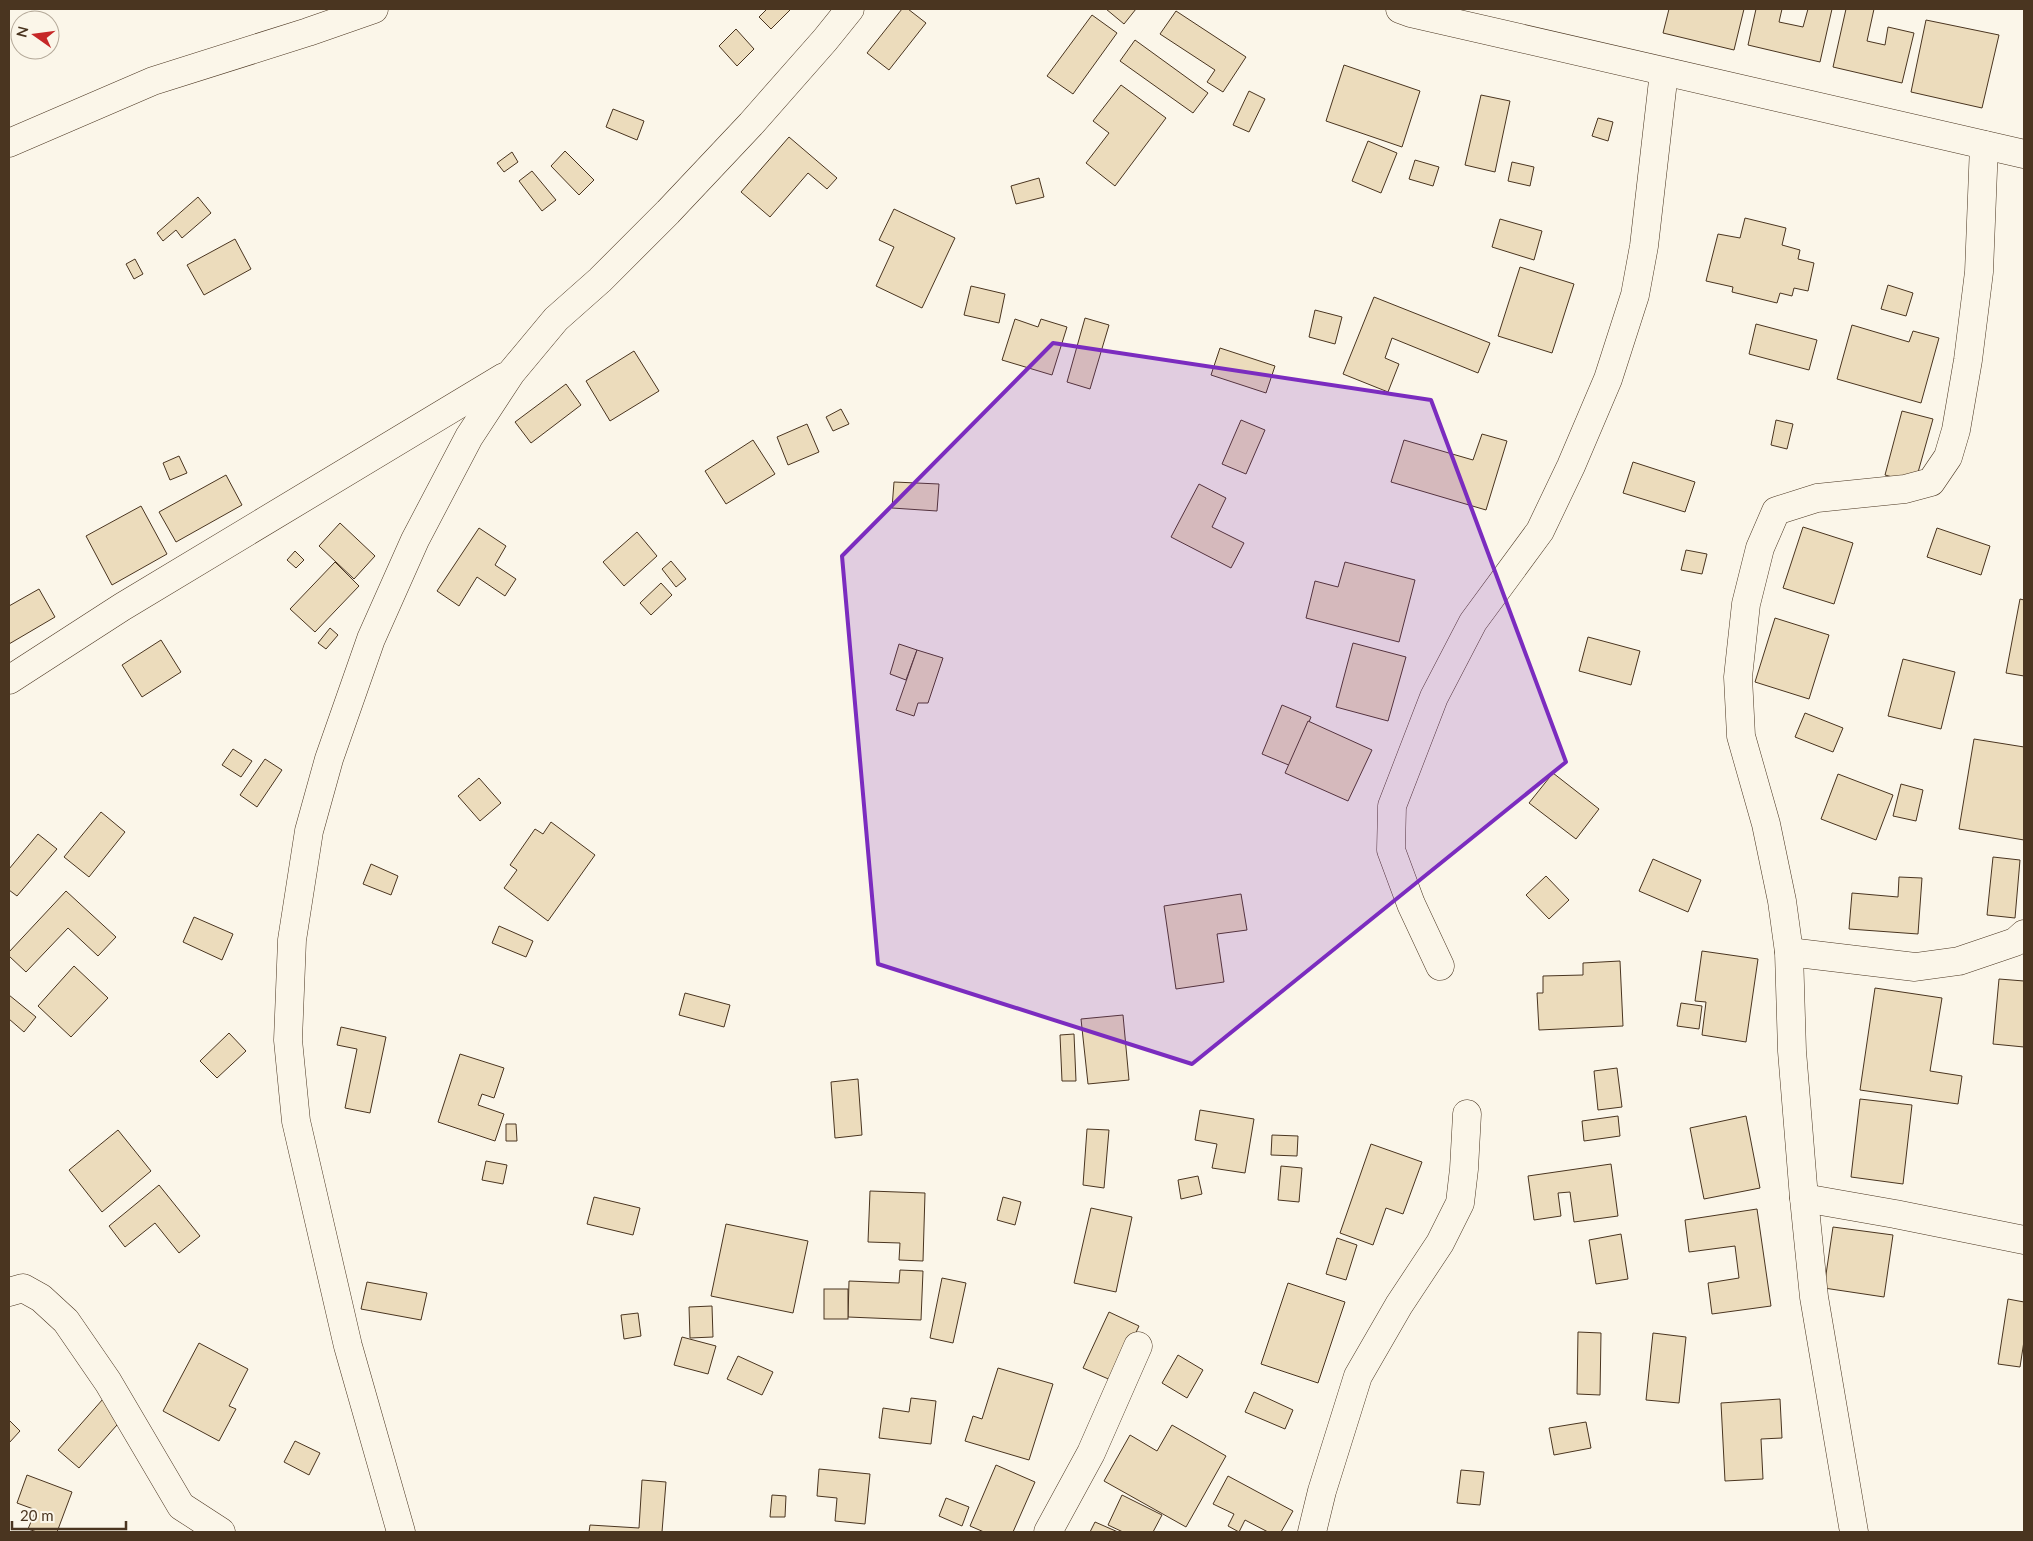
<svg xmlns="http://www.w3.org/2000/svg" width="2033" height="1541" font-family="Lato,sans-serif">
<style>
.building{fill:#ecdcbc;stroke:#4a3520}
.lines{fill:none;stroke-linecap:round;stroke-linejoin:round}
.minor-casing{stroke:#4a3520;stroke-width:29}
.minor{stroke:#fbf6e9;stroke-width:28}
.marked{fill:#7b2cbf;fill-opacity:0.2;stroke:#7b2cbf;stroke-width:4;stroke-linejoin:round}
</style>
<rect width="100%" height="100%" fill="#fbf6e9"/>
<g class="building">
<path d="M767,9H791L771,29L759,17Z"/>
<path d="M902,9H908L926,23L889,70L867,53Z"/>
<path d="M1106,9H1136L1124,24Z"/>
<path d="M1669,9H1744L1734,50L1663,33Z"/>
<path d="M1756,9H1782L1779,22L1803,27L1808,9H1832L1820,62L1748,45Z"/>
<path d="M1846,9H1874L1867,41L1885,45L1888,27L1914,33L1902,83L1833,67Z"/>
<path d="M1176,11L1246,57L1223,92L1207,82L1215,70L1160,34Z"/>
<path d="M1092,15L1117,33L1073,94L1047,76Z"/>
<path d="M1926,20L1999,35L1982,108L1911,92Z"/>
<path d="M736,29L754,49L737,66L719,46Z"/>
<path d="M1135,40L1208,93L1193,113L1120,61Z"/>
<path d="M1344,65L1420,91L1402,147L1326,121Z"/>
<path d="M1121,85L1166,118L1115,186L1086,163L1109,133L1093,121Z"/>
<path d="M1249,91L1265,99L1249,132L1233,125Z"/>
<path d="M1481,95L1510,101L1495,172L1465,165Z"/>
<path d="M613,109L644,121L637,140L606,127Z"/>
<path d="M1598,118L1613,122L1608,141L1592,136Z"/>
<path d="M789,137L837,178L827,189L808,173L770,217L741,192Z"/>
<path d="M1368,141L1397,153L1381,193L1352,181Z"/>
<path d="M565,151L594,180L579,195L551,166Z"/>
<path d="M512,152L518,162L504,172L497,163Z"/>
<path d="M1415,160L1439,167L1433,186L1409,179Z"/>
<path d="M1512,162L1534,167L1530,186L1508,181Z"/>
<path d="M532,171L556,200L542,211L519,181Z"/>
<path d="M1039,178L1044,197L1016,204L1011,186Z"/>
<path d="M198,197L211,213L182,238L176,230L163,241L157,233Z"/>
<path d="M894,209L955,238L922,308L876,286L894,247L879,240Z"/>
<path d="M1745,218L1786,228L1782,245L1800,250L1798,259L1814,263L1808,291L1794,288L1792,296L1780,293L1777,303L1732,292L1733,287L1706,281L1718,234L1740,238Z"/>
<path d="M1500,219L1542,231L1534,260L1492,247Z"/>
<path d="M235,239L251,269L204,295L187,265Z"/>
<path d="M135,259L143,274L134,279L126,264Z"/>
<path d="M1520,267L1574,284L1552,353L1498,336Z"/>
<path d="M1888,285L1913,293L1906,316L1881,309Z"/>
<path d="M971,286L1005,294L999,323L964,315Z"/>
<path d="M1374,297L1490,343L1478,373L1392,338L1385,358L1399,364L1388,392L1343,374Z"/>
<path d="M1315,310L1342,317L1335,344L1309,337Z"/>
<path d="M1085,318L1109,325L1090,389L1067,382Z"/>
<path d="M1015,319L1038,327L1041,319L1067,327L1052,375L1002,360Z"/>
<path d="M1756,324L1817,340L1809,370L1749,354Z"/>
<path d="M1852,325L1909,342L1913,331L1939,338L1921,403L1837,379Z"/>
<path d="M1220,348L1275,366L1266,393L1211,375Z"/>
<path d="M634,351L659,391L610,421L586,381Z"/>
<path d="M566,384L581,405L531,443L515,422Z"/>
<path d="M841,409L849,424L833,431L826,417Z"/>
<path d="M1902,411L1933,419L1915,483L1885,475Z"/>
<path d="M1241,420L1265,430L1246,474L1222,464Z"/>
<path d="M1776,420L1793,424L1787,449L1771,445Z"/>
<path d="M807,424L819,452L788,465L777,437Z"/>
<path d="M1482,434L1507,441L1486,510L1391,482L1404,440L1473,460Z"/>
<path d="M753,440L775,474L726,504L705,471Z"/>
<path d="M179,456L187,473L170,480L163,463Z"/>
<path d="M1633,462L1695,482L1685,512L1623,493Z"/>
<path d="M226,475L242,505L176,542L159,512Z"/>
<path d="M894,482L939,484L937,511L892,508Z"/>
<path d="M1199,484L1226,498L1212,527L1244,543L1231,568L1171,537Z"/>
<path d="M141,506L167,554L112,585L86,536Z"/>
<path d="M340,523L375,556L354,579L319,546Z"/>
<path d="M1803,527L1853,543L1834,604L1783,588Z"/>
<path d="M479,528L506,546L495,565L516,579L505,596L477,577L459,606L437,591Z"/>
<path d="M1937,528L1990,546L1981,575L1927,557Z"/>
<path d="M637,532L657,556L624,586L603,562Z"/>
<path d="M1686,550L1707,554L1702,574L1681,570Z"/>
<path d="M295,551L304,560L296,568L287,560Z"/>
<path d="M671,561L686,579L676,587L662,569Z"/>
<path d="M335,562L359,586L315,632L290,609Z"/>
<path d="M1345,562L1415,580L1399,642L1306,618L1315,581L1338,587Z"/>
<path d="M661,583L672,595L651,615L640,603Z"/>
<path d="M39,589L55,617L9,644V606Z"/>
<path d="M2020,599L2024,600V676L2006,673Z"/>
<path d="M1775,618L1829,635L1809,699L1755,682Z"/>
<path d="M330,628L338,635L326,649L318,643Z"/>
<path d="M1588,637L1640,651L1631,685L1579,671Z"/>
<path d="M161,640L181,672L142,697L122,665Z"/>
<path d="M1353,643L1406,657L1388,721L1336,707Z"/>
<path d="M899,644L917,650L906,680L890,674Z"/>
<path d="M917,650L943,658L928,703H918L914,716L896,710Z"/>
<path d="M1903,659L1955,672L1941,729L1888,716Z"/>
<path d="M1282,705L1311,717L1291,766L1262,754Z"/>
<path d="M1805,713L1843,728L1833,752L1795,737Z"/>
<path d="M1308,721L1372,750L1348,801L1285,773Z"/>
<path d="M1974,739L2024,747V840L1959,829Z"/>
<path d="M233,749L252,761L241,777L222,765Z"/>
<path d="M265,759L282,770L257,807L240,795Z"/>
<path d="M1553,773L1599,809L1576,839L1529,803Z"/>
<path d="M1838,774L1893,795L1876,840L1821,819Z"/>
<path d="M479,778L501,803L480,821L458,796Z"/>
<path d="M1901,784L1923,790L1916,821L1893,816Z"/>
<path d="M101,812L125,832L89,877L64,857Z"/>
<path d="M551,822L595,855L548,921L504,888L517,870L510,865L535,829L543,834Z"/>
<path d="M38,834L57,849L17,896L9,890V869Z"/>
<path d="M1993,857L2020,860L2015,918L1987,915Z"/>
<path d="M1653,859L1701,880L1688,912L1639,891Z"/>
<path d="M371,864L398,876L391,895L363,884Z"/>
<path d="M1546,876L1569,900L1549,919L1526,895Z"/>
<path d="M1899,877L1922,878L1918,934L1849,929L1852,893L1898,897Z"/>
<path d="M66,891L116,937L98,956L68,928L26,972L9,956V952Z"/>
<path d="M1241,894L1247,930L1217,934L1224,982L1176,989L1164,906Z"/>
<path d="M194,917L233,934L222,960L183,942Z"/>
<path d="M499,926L533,941L526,957L492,943Z"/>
<path d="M1702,951L1758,959L1746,1042L1702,1035L1706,1002L1695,1001Z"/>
<path d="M1620,961L1623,1026L1539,1030L1537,993H1543V976L1583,975V963Z"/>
<path d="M74,966L108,998L71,1037L38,1006Z"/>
<path d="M1999,979L2024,981V1047L1993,1044Z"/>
<path d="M1875,988L1942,998L1930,1071L1962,1076L1958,1104L1860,1090Z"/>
<path d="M685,993L730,1005L724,1027L679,1015Z"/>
<path d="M9,995L36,1017L24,1032L9,1019Z"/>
<path d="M1681,1003L1702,1006L1699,1029L1677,1026Z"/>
<path d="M1123,1015L1129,1080L1088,1084L1081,1019Z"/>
<path d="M341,1027L386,1037L370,1113L345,1108L357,1049L337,1045Z"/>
<path d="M229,1033L246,1051L217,1078L200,1061Z"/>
<path d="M1074,1034L1076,1081H1062L1060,1035Z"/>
<path d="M460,1054L504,1068L494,1098L482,1094L478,1105L504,1114L495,1141L438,1122Z"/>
<path d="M1617,1068L1622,1107L1598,1110L1594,1071Z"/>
<path d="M858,1079L862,1135L835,1138L831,1082Z"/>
<path d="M1860,1099L1912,1105L1903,1184L1851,1177Z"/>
<path d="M1200,1110L1254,1119L1245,1173L1212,1168L1217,1144L1195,1140Z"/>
<path d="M1618,1116L1620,1136L1584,1141L1582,1121Z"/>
<path d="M1746,1116L1760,1188L1704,1199L1690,1128Z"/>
<path d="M506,1124H516L517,1141H506Z"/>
<path d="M1087,1129L1109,1130L1104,1188L1083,1185Z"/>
<path d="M118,1130L151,1171L102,1212L69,1170Z"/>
<path d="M1272,1135L1298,1136L1297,1156L1271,1155Z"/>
<path d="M1371,1144L1422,1162L1403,1214L1386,1208L1373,1245L1340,1233Z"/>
<path d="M486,1161L507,1165L503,1184L482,1180Z"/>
<path d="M1611,1164L1618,1216L1574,1222L1570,1192L1558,1193L1561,1216L1534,1220L1528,1176Z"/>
<path d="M1281,1166L1302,1168L1299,1202L1278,1200Z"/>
<path d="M1198,1176L1202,1194L1181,1199L1178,1180Z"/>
<path d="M159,1185L200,1236L179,1253L155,1223L125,1247L109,1226Z"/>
<path d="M870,1191L925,1193L923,1261L899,1260L900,1243L868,1242Z"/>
<path d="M594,1197L640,1208L633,1235L587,1224Z"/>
<path d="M1003,1197L1021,1202L1015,1225L997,1220Z"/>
<path d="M1091,1208L1132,1217L1116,1292L1074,1283Z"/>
<path d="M1757,1209L1771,1306L1712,1314L1708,1283L1739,1278L1735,1246L1689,1252L1685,1220Z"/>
<path d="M726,1224L808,1241L793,1313L711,1296Z"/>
<path d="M1833,1227L1893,1235L1884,1297L1824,1288Z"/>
<path d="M1621,1234L1628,1279L1596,1284L1589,1240Z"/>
<path d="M1337,1238L1357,1245L1346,1280L1326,1274Z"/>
<path d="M900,1270L923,1271L921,1320L848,1317L849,1281L899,1283Z"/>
<path d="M942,1278L966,1283L953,1343L930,1338Z"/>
<path d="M367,1282L427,1293L421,1320L361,1309Z"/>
<path d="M1288,1283L1345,1302L1318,1383L1261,1364Z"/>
<rect x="824" y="1289" width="24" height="30"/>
<path d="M2008,1299L2024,1302V1341L2020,1367L1998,1364Z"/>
<path d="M712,1306L713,1337L690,1338L689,1307Z"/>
<path d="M1109,1312L1139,1326L1113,1381L1083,1368Z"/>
<path d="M638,1313L641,1336L624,1339L621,1315Z"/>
<path d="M1578,1332L1601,1333L1600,1395L1577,1394Z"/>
<path d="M1653,1333L1686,1337L1679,1403L1646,1400Z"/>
<path d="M682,1337L716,1346L708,1374L674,1365Z"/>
<path d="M199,1343L248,1369L229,1406L236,1409L219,1441L163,1411Z"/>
<path d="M1178,1355L1203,1370L1187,1398L1162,1383Z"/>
<path d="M738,1356L773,1372L762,1395L727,1379Z"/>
<path d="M998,1368L1053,1384L1029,1460L965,1441L973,1416L982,1419Z"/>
<path d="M1254,1392L1293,1410L1285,1429L1245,1412Z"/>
<path d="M911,1398L936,1401L931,1444L879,1438L883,1408L909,1412Z"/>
<path d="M103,1399L124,1417L79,1468L58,1450Z"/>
<path d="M1780,1399L1782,1438L1761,1439L1763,1479L1725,1481L1721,1403Z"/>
<path d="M9,1420L20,1431L9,1443Z"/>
<path d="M1586,1422L1591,1448L1554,1455L1549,1428Z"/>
<path d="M1172,1425L1226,1456L1186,1527L1104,1481L1130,1435L1157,1451Z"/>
<path d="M295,1441L320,1453L309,1475L284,1462Z"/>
<path d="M996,1465L1035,1482L1013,1532H984L970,1526Z"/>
<path d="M819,1469L870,1474L865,1524L835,1521L837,1498L817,1496Z"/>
<path d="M1461,1470L1484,1472L1480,1505L1457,1503Z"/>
<path d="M27,1475L72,1492L57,1532H37L28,1529L36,1510L17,1503Z"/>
<path d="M1228,1476L1293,1511L1281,1532H1268L1245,1520L1239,1532L1228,1526L1234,1514L1213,1504Z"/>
<path d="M642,1480L666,1482L662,1532H589L590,1525L639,1528Z"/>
<path d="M772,1495L786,1496L785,1517H770Z"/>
<path d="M1122,1495L1162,1515L1153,1532H1123L1108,1525Z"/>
<path d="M946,1498L969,1507L962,1526L939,1516Z"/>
<path d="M1095,1522L1118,1532H1090Z"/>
</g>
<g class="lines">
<g class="minor-casing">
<g id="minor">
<path d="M1400,9L1411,13L2024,154"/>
<path d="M9,143L153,81L308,32L374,9"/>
<path d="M9,680L122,607L504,377"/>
<path d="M1789,952L1915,967L1959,961L2015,942L2024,934"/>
<path d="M1440,966L1411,904L1391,850L1392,806L1434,697L1473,622L1540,531L1571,466L1608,379L1635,295L1644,246L1664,72"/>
<path d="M1804,1198L1895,1214L2024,1240"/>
<path d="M9,1292L23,1288L41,1298L66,1321L108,1382L181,1506L221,1532"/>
<path d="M401,1532L348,1346L296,1121L288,1040L292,940L309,831L329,759L371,639L415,540L469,437L511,373L556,319L600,280L668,212L751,124L825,40L850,9"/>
<path d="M1048,1532L1091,1453L1138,1346"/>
<path d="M1312,1532L1322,1491L1358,1376L1399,1305L1440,1243L1460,1203L1464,1169L1467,1114"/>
<path d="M1854,1532L1814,1297L1804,1198L1792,1051L1789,952L1782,901L1766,824L1741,736L1738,677L1746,604L1760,548L1776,511L1817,498L1905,489L1931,482L1948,457L1956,430L1968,360L1979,272L1984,145"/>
</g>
</g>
<use href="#minor" class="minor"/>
</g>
<path class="marked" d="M1053,343L1431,400L1566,762L1192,1064L878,964L842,556Z"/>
<rect width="2033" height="1541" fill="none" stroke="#4a3520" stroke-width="20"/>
<g transform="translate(35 35) rotate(284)"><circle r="24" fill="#fbf6e9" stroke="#b4a999"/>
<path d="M0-4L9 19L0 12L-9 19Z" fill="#c62828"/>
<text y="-8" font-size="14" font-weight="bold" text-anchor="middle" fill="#4a3520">N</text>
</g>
<path d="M12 1521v8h114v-8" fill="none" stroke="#4a3520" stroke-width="2.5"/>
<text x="20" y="1521" font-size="15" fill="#4a3520" stroke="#fbf6e9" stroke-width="4" paint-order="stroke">20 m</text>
</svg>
